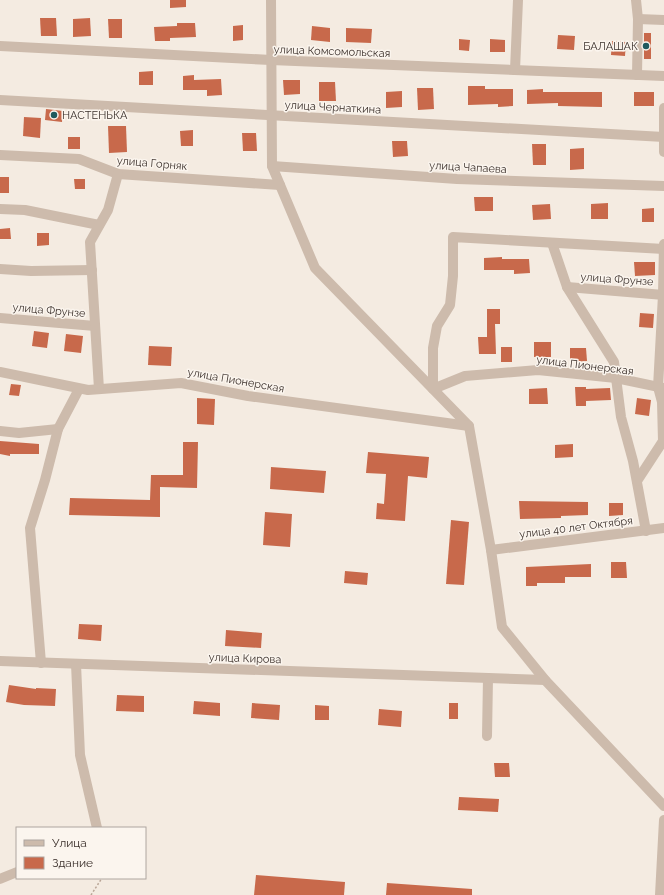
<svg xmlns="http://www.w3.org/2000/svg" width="664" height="895" font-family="Raleway,sans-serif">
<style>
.building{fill:#c8694b}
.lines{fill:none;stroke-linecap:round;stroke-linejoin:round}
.path{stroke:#b9a596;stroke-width:1.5;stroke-dasharray:2 2;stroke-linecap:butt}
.minor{stroke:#cdbbac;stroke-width:10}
.poi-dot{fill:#1f5a5e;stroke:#fbf5ee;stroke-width:1.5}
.labels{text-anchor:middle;stroke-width:3;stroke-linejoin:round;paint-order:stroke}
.poi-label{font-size:11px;fill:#3b302b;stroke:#fbf5ee;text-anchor:end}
.street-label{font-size:11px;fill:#3b302b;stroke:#fbf5ee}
</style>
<rect width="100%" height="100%" fill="#f4ebe1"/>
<g class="building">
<path d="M170,0H186V7L170,8Z"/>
<path d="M40,18H56L57,36H41Z"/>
<path d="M90,18L91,36L73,37V19Z"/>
<path d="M108,19H122V38H109Z"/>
<path d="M177,23H195L196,37L170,38V41H155L154,27L177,26Z"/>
<path d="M243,25V40L233,41V26Z"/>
<path d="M312,26L330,28V42L311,40Z"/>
<path d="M346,28L372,29L371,43L346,42Z"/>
<rect x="644" y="33" width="7" height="26"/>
<path d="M558,35L575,36L574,50L557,49Z"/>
<path d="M459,39L470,40L469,51L459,50Z"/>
<path d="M490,39L505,40V52H490Z"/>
<path d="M612,41L626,42L625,56L611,55Z"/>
<path d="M153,71V85H139V72Z"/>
<path d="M194,75V80L221,79L222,95L207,96V90H183V76Z"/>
<path d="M283,80H300V94L284,95Z"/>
<path d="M319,82H335L336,101H319Z"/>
<path d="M468,86H485V89H513V106L498,107V104L468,105Z"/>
<path d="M417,88H433L434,109L418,110Z"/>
<path d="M543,89V92H602V107L558,106V103L527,104V90Z"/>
<path d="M402,91V107L386,108V92Z"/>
<rect x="634" y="92" width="20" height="14"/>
<path d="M46,109L63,111L62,122L45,120Z"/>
<path d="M24,117L41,118L40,138L23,136Z"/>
<path d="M108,126H126L127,152L109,153Z"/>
<path d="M193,130V146H181L180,131Z"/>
<path d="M242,133H256L257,151H243Z"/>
<rect x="68" y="137" width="12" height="12"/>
<path d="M392,141H407L408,156L393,157Z"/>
<path d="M532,144H546V165H533Z"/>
<path d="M584,148V169L570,170V149Z"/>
<rect x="0" y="177" width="9" height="16"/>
<path d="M74,179H85V189H75Z"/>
<path d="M474,197H493V211H475Z"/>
<path d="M608,203V219H591V204Z"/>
<path d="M550,204L551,219L533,220L532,205Z"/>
<path d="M654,208V222H642V209Z"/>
<path d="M10,228L11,239H0V229Z"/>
<path d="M37,233H49V245L37,246Z"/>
<path d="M502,257V259H529L530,273L514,274V270H484V258Z"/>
<path d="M634,262H655V275L635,276Z"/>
<path d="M487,309H500V324H495L496,354H479L478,337H487Z"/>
<path d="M640,313L654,314L653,328L639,327Z"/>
<path d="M34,331L49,333L47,348L32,346Z"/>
<path d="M66,334L83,336L81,353L64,351Z"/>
<rect x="534" y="342" width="17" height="15"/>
<path d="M149,346L172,347L171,366L148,365Z"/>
<rect x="501" y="347" width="11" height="15"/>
<path d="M570,348H586L587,361L570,362Z"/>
<path d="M11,384L21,385L19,396L9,395Z"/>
<path d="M575,387H586V389L610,388L611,400L586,401V406H576Z"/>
<path d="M547,388L548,404H529V389Z"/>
<path d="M197,398L215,399L214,425L197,424Z"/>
<path d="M637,398L651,400L649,416L635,414Z"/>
<path d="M0,441L39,444V454H10V456L0,454Z"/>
<path d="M183,442H198L197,488L160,487V517L69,515L70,498L150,500L151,475H183Z"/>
<path d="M573,444V457L555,458V445Z"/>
<path d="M368,452L429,457L427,478L408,476L405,521L376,519L377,503L384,504L386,474L366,473Z"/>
<path d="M271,467L326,471L324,493L270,489Z"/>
<path d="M519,501L588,502V515L561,516V518L520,519Z"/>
<path d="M609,503H623V515L609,516Z"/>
<path d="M265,512L292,514L290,547L263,545Z"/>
<path d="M451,520L469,522L464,585L446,584Z"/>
<path d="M611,562H626L627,578H611Z"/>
<path d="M591,564V577H565V583H537V586H526V567Z"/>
<path d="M345,571L368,573L367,585L344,583Z"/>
<path d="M79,624L102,625L101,641L78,639Z"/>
<path d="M226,630L262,633L261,648L225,646Z"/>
<path d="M9,685L36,689V688L56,689L55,706L24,705L6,702Z"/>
<path d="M117,695L144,696V712L116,711Z"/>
<path d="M194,701L220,703V716L193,714Z"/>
<path d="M252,703L280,705L279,720L251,718Z"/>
<rect x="449" y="703" width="9" height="16"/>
<path d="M315,705L329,706V720H315Z"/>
<path d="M379,709L402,711L401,727L378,725Z"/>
<path d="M494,763H509L510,777H495Z"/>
<path d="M459,797L499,799L498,812L458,810Z"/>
<path d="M256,875L345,882L344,895H254Z"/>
<path d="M387,883L472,889V895H386Z"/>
</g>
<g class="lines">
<path class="path" d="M91,895L102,878"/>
<g class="minor">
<path d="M271,0L272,166L315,268L469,426L491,550L502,627L545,680L664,806"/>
<path d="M636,0L638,19L637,75"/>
<path d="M638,19L664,20"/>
<path d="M0,46L271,60L664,76"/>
<path d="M515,70L518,0"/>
<path d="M0,100L664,137"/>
<path d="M664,108V152"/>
<path d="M0,155L79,159L118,174L280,185"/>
<path d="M272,166L457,179L664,186"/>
<path d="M0,209L25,210L99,225"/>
<path d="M552,243L567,287L614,362L621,417L633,461L646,531"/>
<path d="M664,249L453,237V276L450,305L437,326L433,348V389L465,376L538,370L616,378L664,388"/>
<path d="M0,269L31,271L92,270"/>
<path d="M567,287L664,295"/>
<path d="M0,318L95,326"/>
<path d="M0,372L88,390L181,383L248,396L469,426"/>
<path d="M99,389L90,242L108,210L118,174"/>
<path d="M0,431L19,433L58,429"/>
<path d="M637,481L663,441L662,402L658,387L663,295L664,244"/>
<path d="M491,550L664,528"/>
<path d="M0,661L545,680"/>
<path d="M41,663L30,528L45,480L58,429L79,389"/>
<path d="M76,664L80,755L97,828"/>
<path d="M487,736L488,678"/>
<path d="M0,879L17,872"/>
<path d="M660,895L664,820"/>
</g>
</g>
<g class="poi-dot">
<circle cx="646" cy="46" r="4"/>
<circle cx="54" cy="115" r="4"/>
</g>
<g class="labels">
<g class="poi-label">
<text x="638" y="50">БАЛАШАК</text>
<text x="62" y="119" text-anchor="start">НАСТЕНЬКА</text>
</g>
<g class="street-label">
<text transform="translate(332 51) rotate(2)" y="4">улица Комсомольская</text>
<text transform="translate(333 107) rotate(3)" y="4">улица Чернаткина</text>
<text transform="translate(152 163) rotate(5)" y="4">улица Горняк</text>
<text transform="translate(468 167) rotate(3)" y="4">улица Чапаева</text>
<text transform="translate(617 279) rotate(4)" y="4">улица Фрунзе</text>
<text transform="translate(49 310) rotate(5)" y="4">улица Фрунзе</text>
<text transform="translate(585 365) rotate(7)" y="4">улица Пионерская</text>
<text transform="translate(236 380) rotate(10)" y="4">улица Пионерская</text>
<text transform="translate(576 527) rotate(-7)" y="4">улица 40 лет Октября</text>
<text transform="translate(245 658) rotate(2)" y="4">улица Кирова</text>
</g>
</g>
<rect x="16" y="827" width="130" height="52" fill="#fbf5ee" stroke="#aea6a0"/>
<rect x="24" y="840" width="20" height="6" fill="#cdbbac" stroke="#aea6a0"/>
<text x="52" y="847" font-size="12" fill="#3b302b">Улица</text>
<rect x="24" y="857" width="20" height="12" fill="#c8694b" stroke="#aea6a0"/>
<text x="52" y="867" font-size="12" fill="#3b302b">Здание</text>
</svg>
